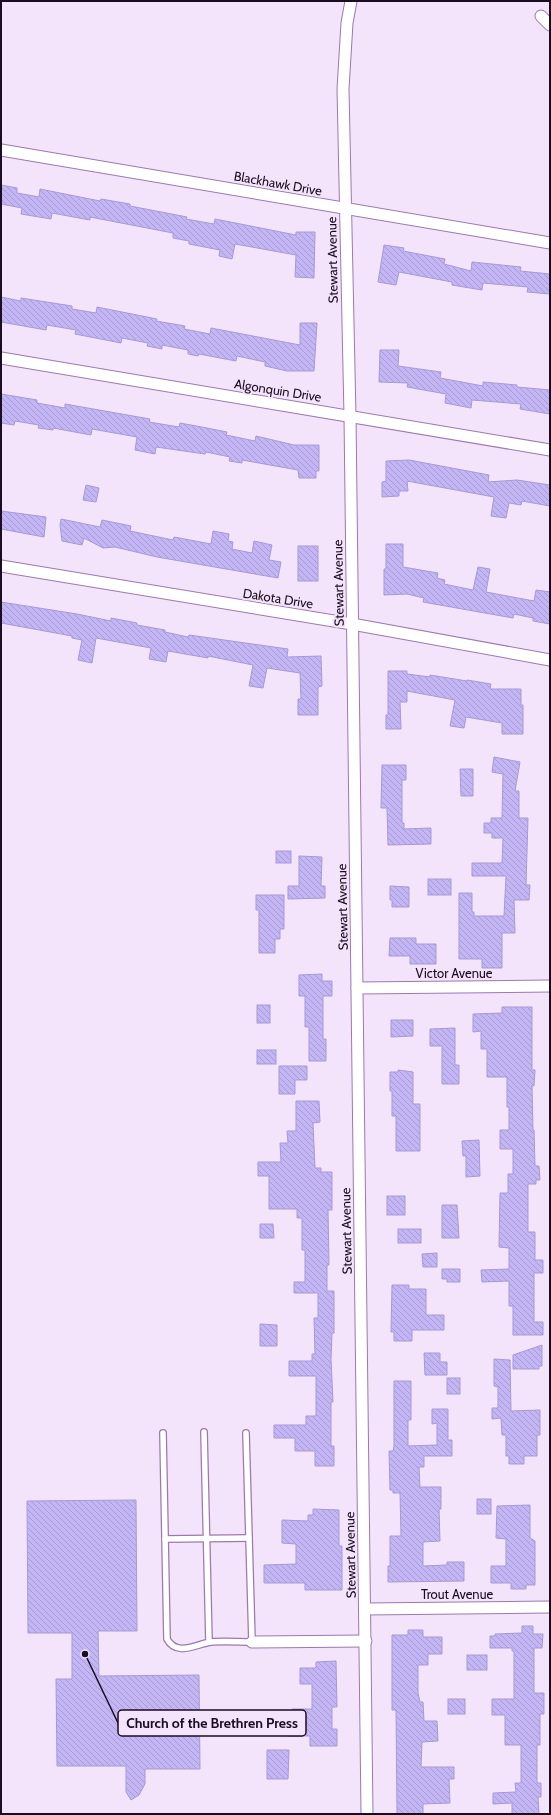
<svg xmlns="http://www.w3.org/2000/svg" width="551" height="1815" font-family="Cabin,sans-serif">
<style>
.building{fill:url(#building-back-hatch);stroke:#a799d6}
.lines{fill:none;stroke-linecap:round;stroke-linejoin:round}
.lane-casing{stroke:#9d78ae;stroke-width:8}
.street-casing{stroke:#9d78ae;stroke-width:13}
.lane{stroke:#fff;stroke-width:5.5}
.street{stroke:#fff;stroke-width:11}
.labels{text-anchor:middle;stroke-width:4;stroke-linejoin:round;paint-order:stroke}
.street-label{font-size:13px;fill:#1b0c21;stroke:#f3e4fb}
.leader{fill:none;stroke:#1b0c21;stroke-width:1.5}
.callout-dot{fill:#1b0c21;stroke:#f3e4fb;stroke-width:1.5}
.callout{fill:#f3e4fb;stroke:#1b0c21;stroke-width:1.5}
.callout-label{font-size:14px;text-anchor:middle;font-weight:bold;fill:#1b0c21}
</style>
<defs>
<pattern id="building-back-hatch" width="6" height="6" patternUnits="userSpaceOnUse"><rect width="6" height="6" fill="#c4b5f5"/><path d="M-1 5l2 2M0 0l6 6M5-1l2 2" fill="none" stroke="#a89ad2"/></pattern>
</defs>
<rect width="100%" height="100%" fill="#f3e4fb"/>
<g class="building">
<path d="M1,185L17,188V193L39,197L40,189L100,201L101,199L130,204V206L187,217L186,219L214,224L215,219L296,235V232H315L314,278L295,277L296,255L235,244L232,259L219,256L220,250L189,244V241L173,238V233L90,217V220L52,213L51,219L21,214L22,208L1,204Z"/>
<path d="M384,245L404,248L403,251L445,259L444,264L471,271L472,262L521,267L520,271L550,274V294L527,292L528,287L483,283L482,290L452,285V282L399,272L396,285L378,282Z"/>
<path d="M1,297L21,301V298L72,306V309L96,313L97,307L157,319L156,321L185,326L184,329L210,334L211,328L300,345V323H317L314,371H287L265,366V362L237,356L236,361L199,354L198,356L188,354V350L162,345V349L147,346L148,343L122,338L121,343L75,334L76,330L47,325L46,330L1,322Z"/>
<path d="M380,350H399L398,366L441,372L440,378L483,386V382L517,385V387L550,390V414L520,409L521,404L472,400L471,408L445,403L446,394L407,387L408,383L379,382Z"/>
<path d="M1,394L37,400V403L65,408V404L150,419L149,422L179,427L180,423L207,428L227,432L226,435L255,441L256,436L294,445H319V471H316V478H299L298,470L242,460V463L229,461L230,457L206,452L205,454L156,447L155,454L135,450L137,437L92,429L91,435L53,428V430L38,428L39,425L15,421L14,425L1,423Z"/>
<path d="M409,460L489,475L488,482L517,480L550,485V506L522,501L521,505L509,503L506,518L491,516L494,497L407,481L408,491H399V496L382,497V482L386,481V461Z"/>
<path d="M86,485L99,488L96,502L83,500Z"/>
<path d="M1,511L46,517L44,537L1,529Z"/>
<path d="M61,519L100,527L102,520L131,526L130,531L173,540L174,537L211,544L213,531L229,534L228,541L233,542L232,549L252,553L254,541L272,545L269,560L281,562L278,578L157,557L115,547L103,548L84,538L82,545L62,541L60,525Z"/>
<path d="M386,544H403V567L438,573L437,578L445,580L444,584L473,590L478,567L490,569L486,592L534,601L536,590L550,592V624L533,621V618L514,614L513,618L423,602L424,598L407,594L384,595V569H386Z"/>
<rect x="298" y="546" width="20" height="35"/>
<path d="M1,602L77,614L111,621V618L137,623V625L165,630V632L188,637L189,635L288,649L287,657L321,656L322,686L318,687V715H298V699H301L300,673L267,668L263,688L249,686L253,665L208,656V658L168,651L166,662L149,659L151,648L96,638L92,663L78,660L82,640L72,638V636L1,623Z"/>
<path d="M388,671H407V674L430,677V675L467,681V680L491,684L490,689H521V705H523V734H502V723L466,717L464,728L450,726L455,700L407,691V702H400L401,729H386V715H388Z"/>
<path d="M494,757L520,762L515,791H519V818H528L526,885H530L529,900H514L515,933H502V968H482V959H459V893H472V912H474V916H504L506,876H472V863H502L503,838H492V833H484V823H491V818H502L503,774L492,772Z"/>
<path d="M382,765H406V780H402V823H404V829L431,828V844L388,845L387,808H381Z"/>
<path d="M460,769H473V796H461Z"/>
<rect x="276" y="851" width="15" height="12"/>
<path d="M299,856L322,857L321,886H325V898L288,899V886H299Z"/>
<rect x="428" y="879" width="23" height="16"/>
<path d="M390,886L409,887V907H392V900H390Z"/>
<path d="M256,895H284V929H280V939H275V953H259V910H256Z"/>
<path d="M390,938H416V944H436V964H410V956H389Z"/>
<path d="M322,974V981H332V996H323V1039H326V1061H309V1027H305V996H299V975Z"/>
<rect x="257" y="1005" width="13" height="18"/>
<path d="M502,1007H532V1070H535L534,1086H532L533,1130H534L535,1166H539L540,1180H536V1184H528V1232H535V1260H543V1273H534V1322H543V1335H513V1306H509V1281L482,1282L481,1270L509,1269V1248L499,1247L500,1193H508V1174H513V1149H500V1130H509V1107H507V1077H487V1049H481V1031L473,1032V1014L502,1013Z"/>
<path d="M391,1020H413V1036L391,1037Z"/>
<path d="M455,1028V1065H459V1084H442V1046H430V1029Z"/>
<rect x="257" y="1050" width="19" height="14"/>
<path d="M279,1066H307V1080H295V1094H279Z"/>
<path d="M398,1070L413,1072V1104H420V1151H396V1116H392V1091H390V1072H398Z"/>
<path d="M296,1101H319L320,1122L313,1123L315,1168H321V1172H332V1210H328L329,1265H327V1291H334V1333H332L331,1359L333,1402H331V1446H334V1466H315V1451H295V1438H274V1425H306V1416H316V1376H289V1361H312V1354H315L314,1318H318V1293H294V1282H305V1250H302V1218H297V1209H269V1176H258V1162H281L280,1143H288L287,1131H296Z"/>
<path d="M479,1140L480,1176L466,1177V1156H463L462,1141Z"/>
<rect x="387" y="1196" width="18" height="19"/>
<path d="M442,1205H457L459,1238H442Z"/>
<path d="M260,1224H273L274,1238H260Z"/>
<rect x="398" y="1229" width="23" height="14"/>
<path d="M437,1253V1267H423L422,1254Z"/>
<path d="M442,1269H460V1282H447V1279H442Z"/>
<path d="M392,1285H409V1289H426V1315H444V1330H412V1341H394V1332H391Z"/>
<path d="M260,1324L277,1325V1346H260Z"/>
<path d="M542,1345V1366H539V1369H513V1355Z"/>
<path d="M424,1353H440V1362H447V1375H425Z"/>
<path d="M494,1359L510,1360L511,1411L540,1410V1435H537V1456H524V1464H509V1456H506V1435H502L501,1418L492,1419V1408H498V1387L494,1386Z"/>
<rect x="447" y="1378" width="13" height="16"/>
<path d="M394,1381H411V1420H408V1446L437,1445V1423L432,1424V1409H448V1440H452V1456H424V1467H419L420,1487H441V1509H439L440,1541L423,1542V1566L447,1565V1562H464V1581L388,1582V1566H390V1536H401L400,1493H393V1490H390L389,1451H393L394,1446Z"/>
<rect x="477" y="1499" width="14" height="15"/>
<path d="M136,1500L137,1631H98L99,1676L199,1675L200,1769H145V1784L139,1795L131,1800L126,1792V1766H57L56,1679H72V1633H28L27,1501Z"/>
<path d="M530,1505V1538L535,1541V1585H526V1589H511V1583H491V1566H506V1539L496,1538L497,1506Z"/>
<path d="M313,1509L339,1510V1546H342V1590H305V1583H264V1565L296,1564V1544L282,1543V1520L308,1521V1515H313Z"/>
<path d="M522,1626H533V1634H543L542,1648H534V1693H544V1714H540V1745H537V1783H541V1797H538L539,1814H512V1803L493,1804V1793L516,1792L515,1783H521V1745H505V1715H492V1699H514V1651H512V1648H490V1636H495V1634L522,1633Z"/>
<path d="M408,1630H423V1637H442V1654H428V1665H418V1693L420,1702H423L424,1721H437L438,1741L422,1742L421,1767H454V1779H449L450,1803L423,1804V1814H397L396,1710H392V1635H408Z"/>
<rect x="467" y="1655" width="20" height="15"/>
<path d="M336,1661L337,1707H332V1729H337V1746H310V1736H287V1722H292V1709H312V1684H300V1668H316V1662Z"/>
<rect x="448" y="1699" width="17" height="15"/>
<path d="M267,1750H289L288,1779H267Z"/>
</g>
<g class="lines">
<g class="lane-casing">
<g id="lane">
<path d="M204,1432L209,1642"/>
<path d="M163,1433L167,1639C177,1657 196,1644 211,1642C224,1641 239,1642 252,1642L246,1433"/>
<path d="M165,1539L249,1538"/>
</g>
</g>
<g class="street-casing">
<g id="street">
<path d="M351,1L347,23L343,89L350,416L367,1814"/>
<path d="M541,16L550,25"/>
<path d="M1,150L550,243"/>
<path d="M1,358L550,450"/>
<path d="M1,566L352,624L550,660"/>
<path d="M357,988L550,986"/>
<path d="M365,1609L550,1607"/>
<path d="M252,1642L366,1641"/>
</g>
</g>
<use href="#lane" class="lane"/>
<use href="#street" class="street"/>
</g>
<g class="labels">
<g class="street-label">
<text transform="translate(278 183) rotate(10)" y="5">Blackhawk Drive</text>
<text transform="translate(332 260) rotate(-91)" y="5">Stewart Avenue</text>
<text transform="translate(278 390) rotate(9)" y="5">Algonquin Drive</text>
<text transform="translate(338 583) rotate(-91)" y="5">Stewart Avenue</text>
<text transform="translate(278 598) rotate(9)" y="5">Dakota Drive</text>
<text transform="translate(342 907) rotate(-91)" y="5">Stewart Avenue</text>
<text x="454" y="978">Victor Avenue</text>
<text transform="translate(346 1231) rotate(-91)" y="5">Stewart Avenue</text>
<text transform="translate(350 1555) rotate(-91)" y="5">Stewart Avenue</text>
<text x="457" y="1599">Trout Avenue</text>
</g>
</g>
<path class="leader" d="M85 1654L118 1723"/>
<circle class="callout-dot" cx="85" cy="1654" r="4"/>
<rect class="callout" x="118" y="1710" width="188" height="26" rx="4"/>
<g class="callout-label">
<text x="212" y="1728">Church of the Brethren Press</text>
</g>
<rect width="551" height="1815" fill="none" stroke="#1b0c21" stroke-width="4"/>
</svg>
